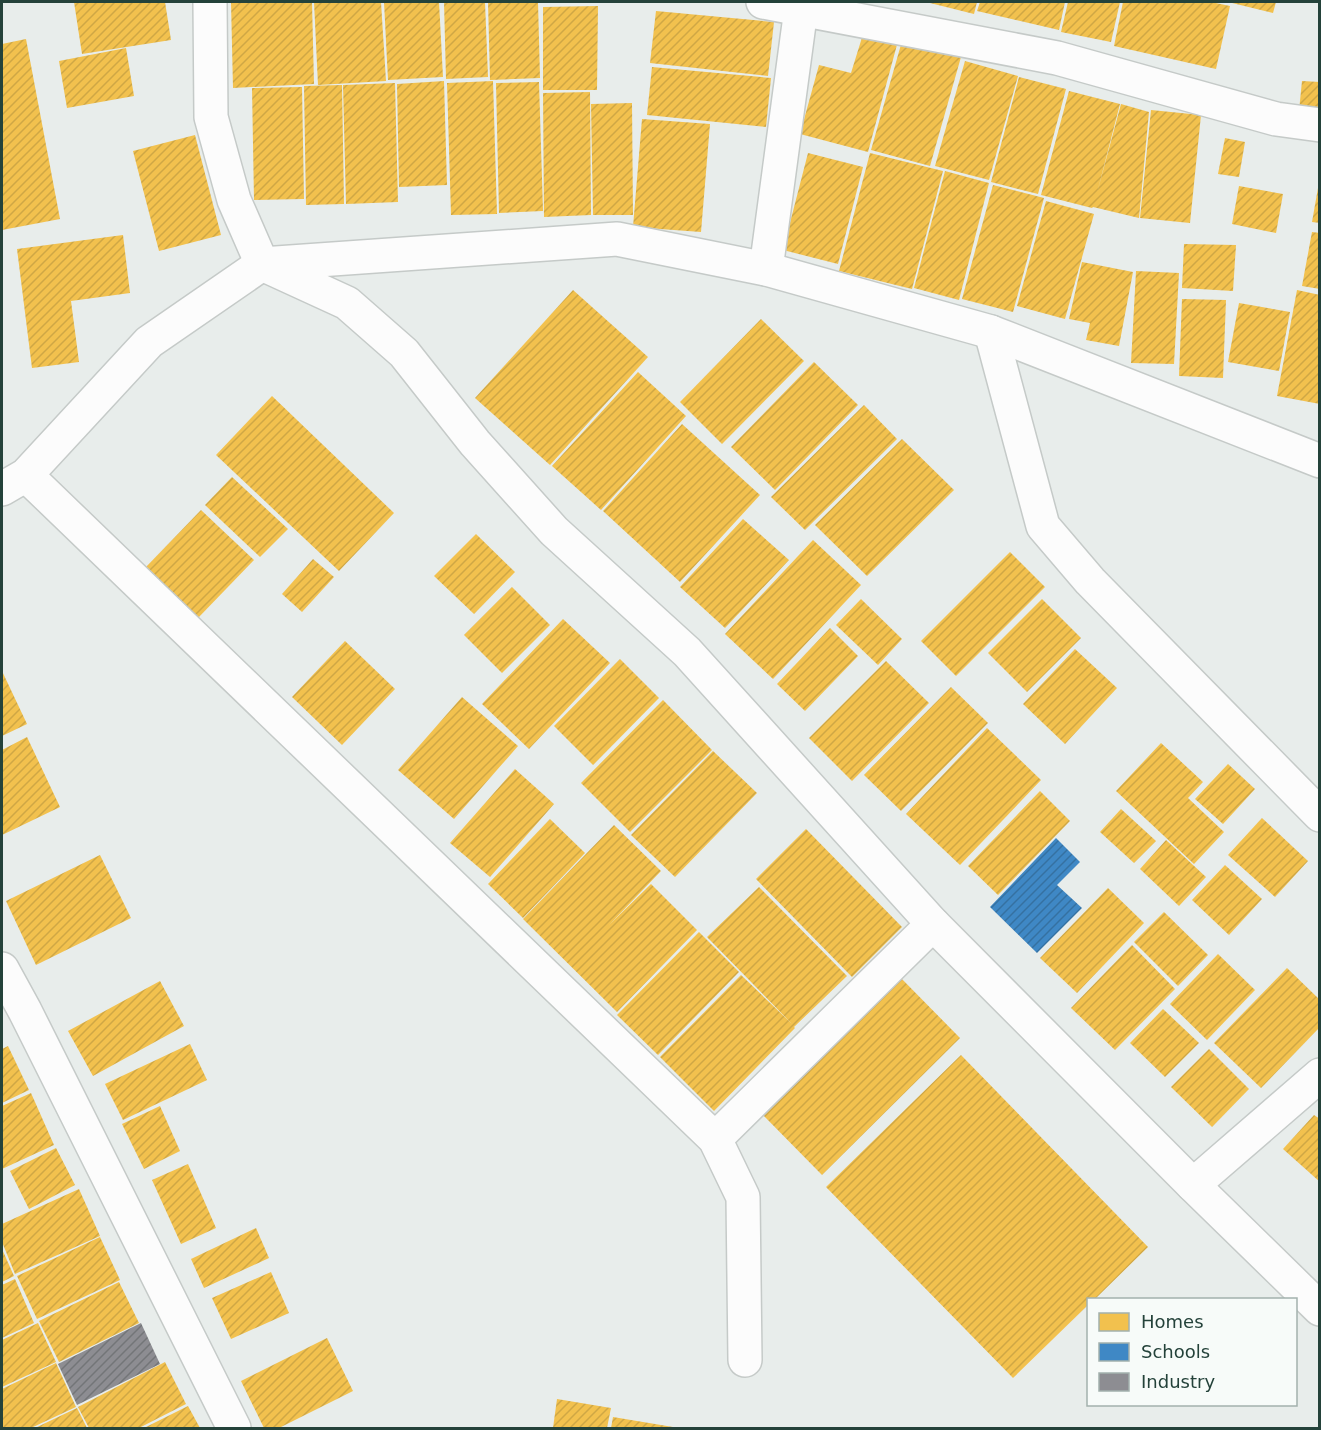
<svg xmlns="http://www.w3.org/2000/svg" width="1321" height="1430" font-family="'DejaVu Sans',sans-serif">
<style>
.homes{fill:url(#homes-hatch)}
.schools{fill:url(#schools-hatch)}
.industry{fill:url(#industry-hatch)}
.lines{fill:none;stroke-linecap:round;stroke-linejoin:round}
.street-casing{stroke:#c5cac8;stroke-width:36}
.street{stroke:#fcfcfc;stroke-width:33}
</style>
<defs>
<pattern id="homes-hatch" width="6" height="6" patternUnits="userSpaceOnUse" patternTransform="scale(1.5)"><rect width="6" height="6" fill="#f2c14e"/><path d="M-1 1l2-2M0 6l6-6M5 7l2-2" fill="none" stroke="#cfa745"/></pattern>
<pattern id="schools-hatch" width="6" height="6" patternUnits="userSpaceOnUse" patternTransform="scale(1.5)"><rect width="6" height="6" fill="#3f88c5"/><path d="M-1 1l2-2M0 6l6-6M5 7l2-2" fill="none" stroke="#3571a1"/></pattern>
<pattern id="industry-hatch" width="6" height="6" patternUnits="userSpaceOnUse" patternTransform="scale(1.5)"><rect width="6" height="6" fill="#8d8d92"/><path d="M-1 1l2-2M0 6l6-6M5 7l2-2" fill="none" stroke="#737578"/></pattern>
</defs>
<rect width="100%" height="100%" fill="#e8edeb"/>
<g class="homes">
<path d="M74,2H165L171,40L82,54Z"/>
<path d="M231,2H312L314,84L233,88Z"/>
<path d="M314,2H381L386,81L318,85Z"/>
<path d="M384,2H439L443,77L388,80Z"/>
<path d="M444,2H485L488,77L446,79Z"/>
<path d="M488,2H538L540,78L490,80Z"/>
<path d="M926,2H977L974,14Z"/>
<path d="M980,2H1065L1059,30L977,11Z"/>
<path d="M1068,2H1120L1111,42L1061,32Z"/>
<path d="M1123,2H1211L1230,6L1216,69L1114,46Z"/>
<path d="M1228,2H1276L1273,13Z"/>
<path d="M598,6L597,90H543V7Z"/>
<path d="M656,11L774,22L768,76L650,63Z"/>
<path d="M864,31L898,41L868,152L800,134L819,65L851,73Z"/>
<path d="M26,39L60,219L2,230V44Z"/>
<path d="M902,41L961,57L930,166L871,150Z"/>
<path d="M126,48L134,96L67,108L59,61Z"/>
<path d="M965,61L1018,76L989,180L935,166Z"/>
<path d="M652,67L771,78L766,127L647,115Z"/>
<path d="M1019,77L1066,89L1038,194L991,182Z"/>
<path d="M444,81L447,185L399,187L397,84Z"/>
<path d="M493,81L497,214L451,215L447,83Z"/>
<path d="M1302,81L1320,82V113L1299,111Z"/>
<path d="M539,82L543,211L499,213L496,83Z"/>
<path d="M395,83L398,202L346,204L343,85Z"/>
<path d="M342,85L344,204L306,205L304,86Z"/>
<path d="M302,87L304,199L254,200L252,88Z"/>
<path d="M1069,91L1120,104L1097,193L1121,104L1149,112L1139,218L1093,207L1092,208L1041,195Z"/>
<path d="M590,92L591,215L544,217L543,93Z"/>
<path d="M632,103L633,215H593L591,104Z"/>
<path d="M1151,110L1201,115L1190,223L1140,218Z"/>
<path d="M642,119L710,124L701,232L633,227Z"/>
<path d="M195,135L221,235L159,251L133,151Z"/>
<path d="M1225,138L1245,142L1239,177L1218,174Z"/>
<path d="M808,153L863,167L838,264L783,250Z"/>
<path d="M870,153L943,171L912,289L839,271Z"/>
<path d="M945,171L989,183L959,300L914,288Z"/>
<path d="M993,185L1044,198L1013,312L962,299Z"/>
<path d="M1239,186L1283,194L1276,233L1232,224Z"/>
<path d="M1318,188H1320V223L1312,222Z"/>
<path d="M1046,201L1094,214L1065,319L1017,306Z"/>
<path d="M1312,232L1320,233V289L1302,286Z"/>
<path d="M123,235L130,293L71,301L79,362L32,368L17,249Z"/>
<path d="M1184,244L1236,245L1233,291L1182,288Z"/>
<path d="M1082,262L1133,272L1119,346L1086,340L1090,323L1069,319Z"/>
<path d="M1136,271L1179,273L1174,364L1131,363Z"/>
<path d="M573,290L648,357L550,465L475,398Z"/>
<path d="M1297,290L1320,295V404L1277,396Z"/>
<path d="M1182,299L1226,300L1223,378L1179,376Z"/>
<path d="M1239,303L1290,312L1279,371L1228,362Z"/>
<path d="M761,319L804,361L722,444L680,402Z"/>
<path d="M814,362L858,405L775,490L731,447Z"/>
<path d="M638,372L686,416L601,510L552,466Z"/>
<path d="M272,396L394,513L339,571L216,455Z"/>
<path d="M864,405L897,439L805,530L771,497Z"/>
<path d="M682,424L760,495L680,582L603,511Z"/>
<path d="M902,439L954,490L867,576L815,525Z"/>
<path d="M232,477L288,529L260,557L205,505Z"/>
<path d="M201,510L254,560L198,618L145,568Z"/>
<path d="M743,519L789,560L725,628L680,587Z"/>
<path d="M476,534L515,572L474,614L434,576Z"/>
<path d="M813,540L861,585L773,679L725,634Z"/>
<path d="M1010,552L1045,587L956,676L921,641Z"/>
<path d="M313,559L334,577L302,612L282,594Z"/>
<path d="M512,587L550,625L502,673L464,635Z"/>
<path d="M861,599L902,639L878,665L836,625Z"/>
<path d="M1042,599L1081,638L1027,692L988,653Z"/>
<path d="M563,619L610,663L529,749L482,704Z"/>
<path d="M830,628L858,656L805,711L777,684Z"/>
<path d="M345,641L395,689L342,745L292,697Z"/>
<path d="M1075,649L1117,688L1065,744L1023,704Z"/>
<path d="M620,659L659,698L593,765L554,726Z"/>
<path d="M886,661L929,703L852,781L809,738Z"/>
<path d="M2,671L27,724L2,736Z"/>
<path d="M951,687L988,723L901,811L864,775Z"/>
<path d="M462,697L518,746L454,819L398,770Z"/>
<path d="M663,700L712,750L630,832L581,783Z"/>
<path d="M987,728L1041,780L960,865L906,814Z"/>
<path d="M27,737L60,807L2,835V750Z"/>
<path d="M1161,743L1203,782L1188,798L1224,832L1194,864L1116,791Z"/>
<path d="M713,751L757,793L675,877L631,835Z"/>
<path d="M1228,764L1255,789L1223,824L1195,799Z"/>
<path d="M515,769L554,804L490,877L450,843Z"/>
<path d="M1040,791L1070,821L998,895L968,866Z"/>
<path d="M1121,809L1156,841L1134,863L1100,832Z"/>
<path d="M1262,818L1308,861L1275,897L1228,855Z"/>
<path d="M550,819L585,853L523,918L488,884Z"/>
<path d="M614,825L661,871L609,925L651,884L697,930L617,1012L523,919Z"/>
<path d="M806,829L902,927L852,977L756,879Z"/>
<path d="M1166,840L1206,877L1179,906L1140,869Z"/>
<path d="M100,855L131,918L36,965L6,901Z"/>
<path d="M1225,865L1262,899L1229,935L1192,900Z"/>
<path d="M759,887L847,976L794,1027L795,1028L714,1111L660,1057L741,975L792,1024L707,937Z"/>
<path d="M1108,888L1144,923L1077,993L1040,958Z"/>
<path d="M1164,912L1208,955L1178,986L1134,942Z"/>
<path d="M699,932L739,972L658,1055L617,1015Z"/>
<path d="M1132,945L1175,989L1115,1050L1071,1008Z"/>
<path d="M1218,954L1255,990L1207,1040L1170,1004Z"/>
<path d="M1287,968L1320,1000V1027L1261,1088L1214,1043Z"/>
<path d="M896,973L960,1038L822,1175L758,1110Z"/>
<path d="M160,981L184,1026L93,1076L68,1031Z"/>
<path d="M1163,1009L1199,1043L1165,1077L1130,1043Z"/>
<path d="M190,1044L207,1080L123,1120L105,1084Z"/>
<path d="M8,1046L29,1090L2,1103V1049Z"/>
<path d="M1209,1049L1249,1089L1212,1127L1171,1087Z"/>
<path d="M961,1055L1148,1247L1094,1300H1088V1305L1013,1378L826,1187Z"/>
<path d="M31,1093L54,1145L2,1169V1106Z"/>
<path d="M160,1106L180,1151L144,1169L122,1124Z"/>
<path d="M1314,1115L1320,1119V1182L1283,1149Z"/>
<path d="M56,1148L75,1185L29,1209L10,1171Z"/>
<path d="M188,1164L216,1228L181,1244L152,1180Z"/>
<path d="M79,1189L100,1236L15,1274L2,1242V1224Z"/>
<path d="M256,1228L269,1258L204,1288L191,1259Z"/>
<path d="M100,1237L120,1280L37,1319L17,1276Z"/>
<path d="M2,1249L14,1276L2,1282Z"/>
<path d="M271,1272L289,1313L231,1339L212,1298Z"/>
<path d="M15,1279L34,1323L2,1338V1285Z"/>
<path d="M119,1282L139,1323L59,1362L39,1321Z"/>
<path d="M38,1323L56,1362L2,1387V1340Z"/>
<path d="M327,1338L353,1391L279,1428H264L241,1381Z"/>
<path d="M165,1362L186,1404L139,1428H89L78,1407Z"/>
<path d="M56,1363L76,1407L31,1428H2V1389Z"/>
<path d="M557,1399L611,1408L607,1428H553Z"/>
<path d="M188,1406L200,1428H144Z"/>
<path d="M77,1408L87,1428H35Z"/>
<path d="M613,1417L673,1427V1428H611Z"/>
</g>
<path class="schools" d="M1056,838L1080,862L1057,885L1082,908L1037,953L990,907Z"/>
<path class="industry" d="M141,1323L160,1364L77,1405L58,1364Z"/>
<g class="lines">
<g class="street-casing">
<g id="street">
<path d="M210,2L211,117L234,200L262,264L347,303L404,353L475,443L554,531L687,652L933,924L1193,1185L1320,1309"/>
<path d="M763,2L1057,58L1276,119L1320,125"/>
<path d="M766,269L801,9L804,2"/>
<path d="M991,332L1043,526L1090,581L1320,815"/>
<path d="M26,475L715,1139L743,1197L745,1360"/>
<path d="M2,489L26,475L149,342L262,264L617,239L766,269L991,332L1320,461"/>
<path d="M2,969L25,1011L234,1428"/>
<path d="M715,1139L933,924"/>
<path d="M1193,1185L1320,1075"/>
</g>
</g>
<use href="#street" class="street"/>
</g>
<rect width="1321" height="1430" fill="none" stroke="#24423a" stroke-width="6"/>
<rect x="1087" y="1298" width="210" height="108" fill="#f7fbf9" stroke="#a3b1ad" stroke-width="1.5"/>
<rect x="1099" y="1313" width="30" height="18" fill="#f2c14e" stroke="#a3b1ad" stroke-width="1.5"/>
<text x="1141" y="1328" font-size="18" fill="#24423a">Homes</text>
<rect x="1099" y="1343" width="30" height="18" fill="#3f88c5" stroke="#a3b1ad" stroke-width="1.5"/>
<text x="1141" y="1358" font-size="18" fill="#24423a">Schools</text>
<rect x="1099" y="1373" width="30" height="18" fill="#8d8d92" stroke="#a3b1ad" stroke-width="1.5"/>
<text x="1141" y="1388" font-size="18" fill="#24423a">Industry</text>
</svg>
